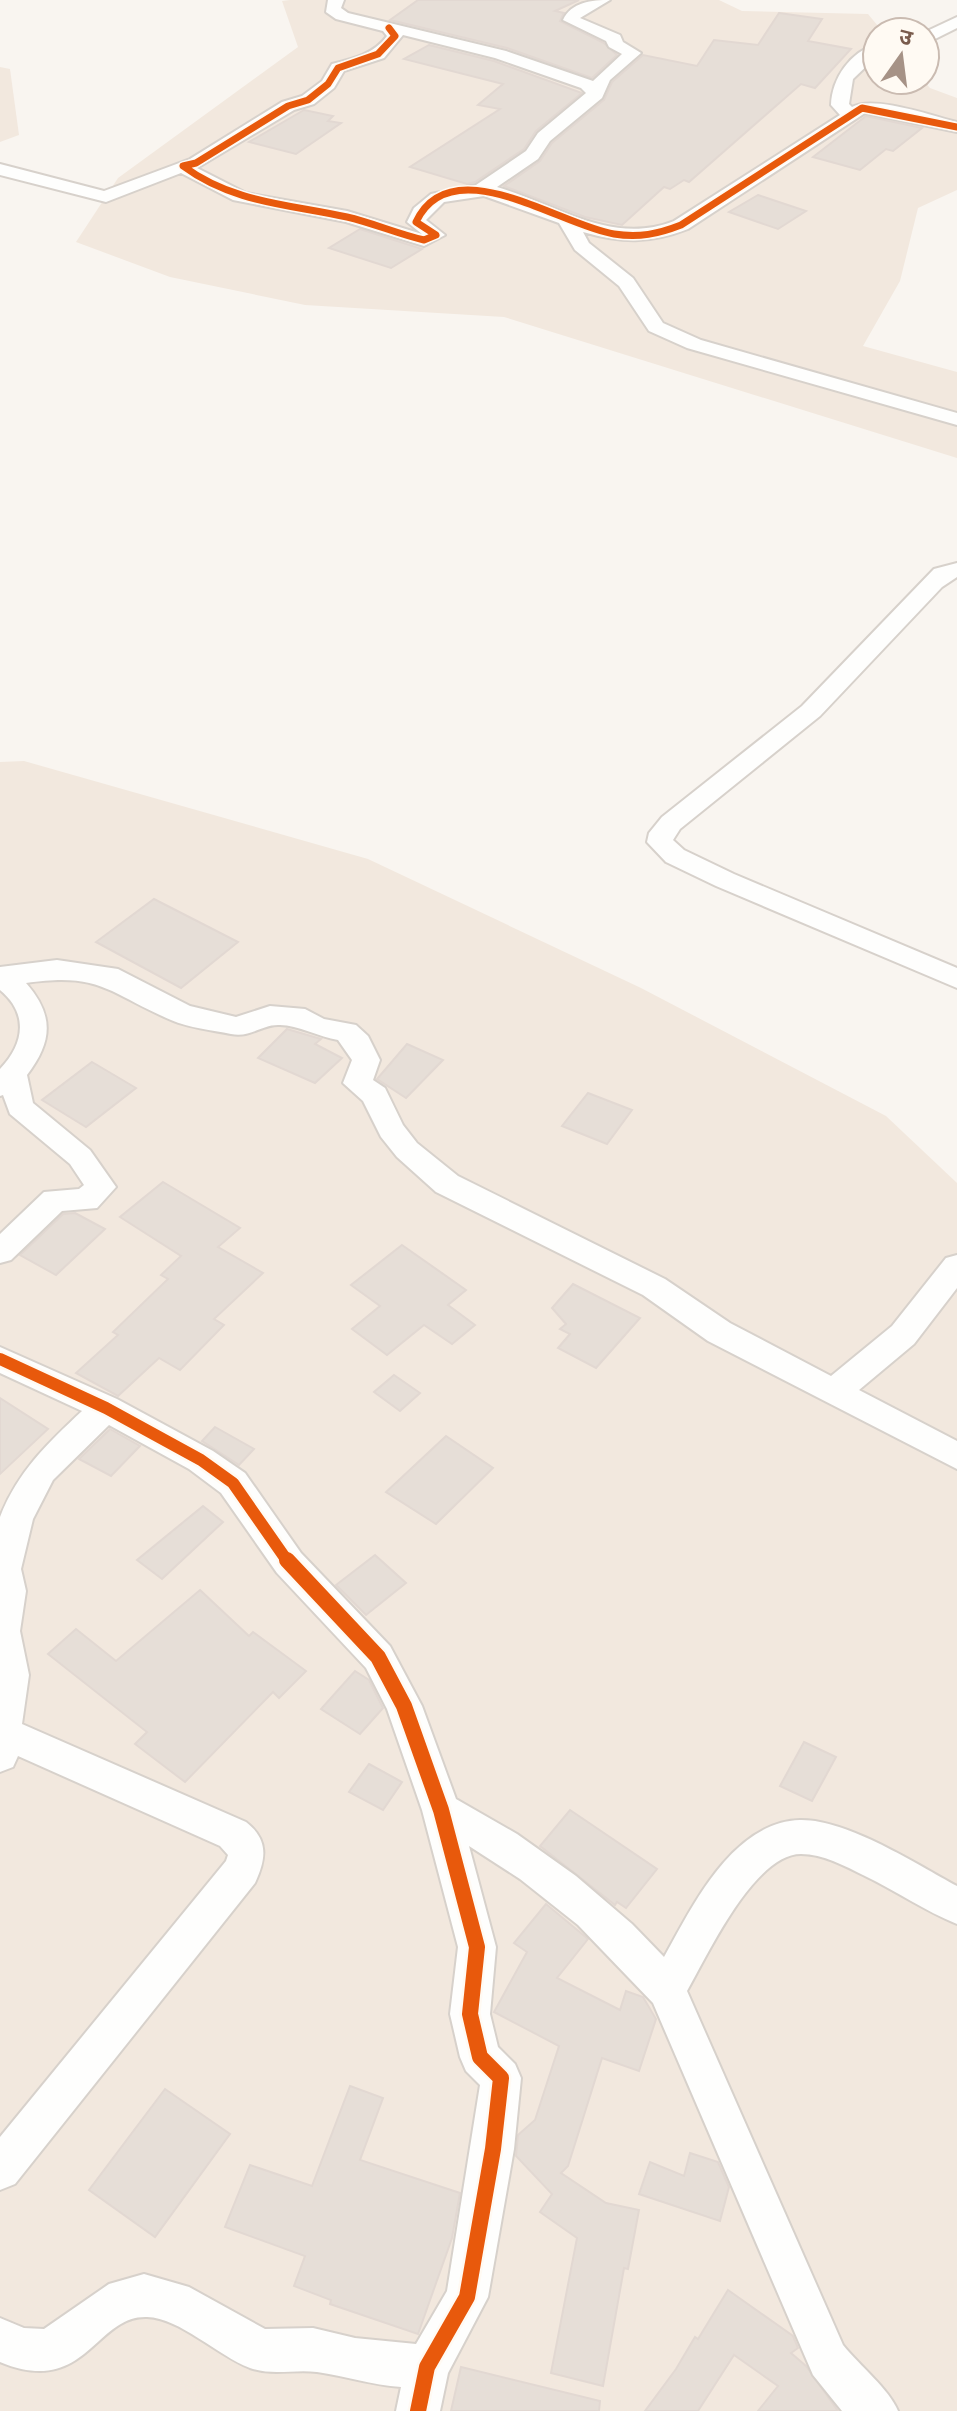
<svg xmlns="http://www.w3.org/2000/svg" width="957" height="2411" font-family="Quicksand,'Noto Sans Devanagari',sans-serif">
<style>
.residential{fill:#f2e8de}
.building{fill:#e6ded7;stroke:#e2d8d2;stroke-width:2}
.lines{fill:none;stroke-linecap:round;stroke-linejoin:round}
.street-casing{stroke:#d7d1cb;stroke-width:4}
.street{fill:#fefefd;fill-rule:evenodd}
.cycleway-far2-casing{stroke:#fffaf3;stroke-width:10}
.cycleway-far1-casing{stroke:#fffaf3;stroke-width:17}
.cycleway-casing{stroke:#fffaf3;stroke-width:21}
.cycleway-far2{stroke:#e8590c;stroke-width:7}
.cycleway-far1{stroke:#e8590c;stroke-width:12}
.cycleway{stroke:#e8590c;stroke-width:16}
</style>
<rect width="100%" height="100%" fill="#f9f5f0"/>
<g class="residential">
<path d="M290,0H719L742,11L868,14L883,32H877V80H923L930,88L957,98V190L918,208L900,281L863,346L957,372V458L504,317L305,305L170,277L76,242L118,178L298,47L282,1Z"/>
<path d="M0,67L10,69L19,135L0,142Z"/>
<path d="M24,761L368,859L641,988L886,1116L957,1183V2411H0V762Z"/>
</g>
<g class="building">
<path d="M418,0H579L555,11L564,13L560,21L604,43L617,55L592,78L507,48L390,20Z"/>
<path d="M779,13L822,19L808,41L851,49L815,88L801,84L689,182L684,180L670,189L664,187L622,225L585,217L504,186L540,161L552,143L604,100L612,82L643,55L697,66L714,40L758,45Z"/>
<path d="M429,45L494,61L582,93L536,131L524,149L475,182L467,184L410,167L500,109L478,105L503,84L404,59Z"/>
<path d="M304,110L333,116L328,121L341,123L296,154L249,142Z"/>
<path d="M866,116L922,128L893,151L886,149L860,170L813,157Z"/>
<path d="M758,195L806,211L778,229L729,212Z"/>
<path d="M360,229L422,249L391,268L329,248Z"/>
<path d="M154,899L238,942L181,988L96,942Z"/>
<path d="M287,1029L321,1039L315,1044L342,1058L315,1083L258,1058Z"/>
<path d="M407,1044L443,1060L406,1098L377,1079Z"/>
<path d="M92,1062L136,1088L86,1127L42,1100Z"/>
<path d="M588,1093L632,1110L607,1144L562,1126Z"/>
<path d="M163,1182L240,1228L218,1247L263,1273L214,1319L224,1325L180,1370L159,1358L118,1396L76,1373L118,1335L113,1332L168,1279L161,1275L181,1256L120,1217Z"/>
<path d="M75,1213L105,1229L56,1275L20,1255L63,1214Z"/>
<path d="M402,1245L466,1290L448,1305L475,1325L452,1344L424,1325L387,1355L352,1329L380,1306L351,1285Z"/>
<path d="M573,1284L640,1318L596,1368L558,1348L570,1334L560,1329L566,1324L552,1308Z"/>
<path d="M394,1375L420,1393L400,1411L374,1392Z"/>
<path d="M0,1398L48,1429L0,1474Z"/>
<path d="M215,1427L254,1449L239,1465L202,1441Z"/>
<path d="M110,1429L140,1446L111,1476L79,1459Z"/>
<path d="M446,1436L493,1468L436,1524L386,1492Z"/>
<path d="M203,1506L223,1522L162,1579L137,1560Z"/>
<path d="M375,1555L406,1583L366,1615L336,1585Z"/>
<path d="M200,1590L249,1636L253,1632L306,1671L279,1698L273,1692L185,1782L135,1744L147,1732L48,1654L76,1629L116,1661Z"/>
<path d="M355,1671L369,1680L383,1708L360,1734L321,1709Z"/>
<path d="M804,1742L836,1757L812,1801L780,1786Z"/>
<path d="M369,1764L402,1782L383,1810L349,1792Z"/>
<path d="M570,1810L657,1869L626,1908L617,1902L615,1905L540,1846Z"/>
<path d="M546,1904L588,1939L557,1978L620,2010L626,1991L643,1997L656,2019L639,2071L602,2058L568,2166L561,2173L606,2203L639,2210L628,2269L624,2268L603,2386L551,2373L577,2238L540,2212L552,2194L516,2156L518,2135L535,2120L559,2046L494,2012L527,1952L514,1943Z"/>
<path d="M350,2086L383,2098L360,2160L460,2193L452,2238L418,2334L330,2304L331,2300L294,2286L305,2256L225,2227L250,2165L312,2186Z"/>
<path d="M165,2089L230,2134L155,2237L89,2190Z"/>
<path d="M690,2153L718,2162L729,2187L720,2221L639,2194L650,2162L684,2176Z"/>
<path d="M728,2290L793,2336L798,2348L791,2353L806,2366L838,2411H758L778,2386L734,2355L698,2411H645L676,2369L695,2337L698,2339Z"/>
<path d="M461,2367L600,2401L599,2411H451Z"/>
</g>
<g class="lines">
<g class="street-casing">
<g id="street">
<path d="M328,0H344L341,8L348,13L506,51L593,81L622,54L609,47L606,41L563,20C571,2 592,0 610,0L580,18L620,35L623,42L641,53L610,80L602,98L550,141L538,159L497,187C556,204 612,246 674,221L840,115L831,105C832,78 850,52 877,44V56L853,79L849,104L852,107C874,95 932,116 957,122V132L865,113L688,229C650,244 621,243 583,232L589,243L633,278L663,323L701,340L957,413V425L687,348L649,331L619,286L575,250L559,223L484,196L444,202L426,220L445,235L424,246L346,222L233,200L181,173L106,202L0,175V164L104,191L190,159L282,102L302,96L322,81L332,64C353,59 374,54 387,36L383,31L336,19L326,12ZM403,35L495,58L581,88L586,93L538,133L526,151L476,185L431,194L414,208L407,222L422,234L347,211L246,193L197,168L294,110L314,104L334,88L344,71L384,58Z"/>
<path d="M957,17V28L925,44V32Z"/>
<path d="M957,563V577L942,587L820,716L680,829L673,840L684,850L734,874L957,968V988L716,886L666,862L647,842L649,833L662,817L802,706L934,569Z"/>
<path d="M57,960L118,969L190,1006L236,1017L270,1006L305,1009L324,1019L356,1025L368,1036L380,1060L373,1080L385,1088L403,1125L417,1143L458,1176L665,1279L730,1323L831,1376L892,1326L946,1258L957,1255V1288L914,1344L859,1390L957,1441V1469L708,1341L643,1295L436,1192L397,1157L381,1137L363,1101L343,1083L352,1060L338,1040C319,1037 296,1024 278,1025C261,1025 250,1038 231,1034C212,1030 189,1028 171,1020C108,993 101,972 26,983C54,1015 53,1041 27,1075L33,1103L90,1150L116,1187L97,1208L62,1211L11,1260L0,1263V1234L44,1192L79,1189L84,1185L70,1164L10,1114L3,1095L0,1096V1069C24,1044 29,1014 0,990V967Z"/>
<path d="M0,1347L117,1399L213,1451L245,1473L301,1553L390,1646L422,1706L456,1799L517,1834L576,1876L632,1924L664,1957C692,1907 732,1822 800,1820C847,1819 916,1864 957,1886V1924C925,1911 896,1891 865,1876C845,1866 823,1854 801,1854C754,1854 707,1956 687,1991L843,2345C860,2366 889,2389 898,2411H842L813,2375L653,2003L578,1925L520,1879L469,1846L496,1947L490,2014L498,2047L515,2064L521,2078L514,2149L488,2297L448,2373L440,2411H396L401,2387C372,2385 345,2376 317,2372C294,2369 273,2376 250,2368C218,2356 180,2318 147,2317C95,2315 86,2398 0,2362V2318L24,2328L44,2329L109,2284L144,2274L189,2287L265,2329L313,2328L355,2338L416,2344L447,2291L480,2085L466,2071L460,2057L450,2014L458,1947L422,1810L387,1709L366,1668L277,1573L221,1493L189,1469L109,1425L53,1480L33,1519L21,1569L26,1591L20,1631L29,1675L22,1724L246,1822C269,1840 266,1859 255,1883L15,2184L0,2190V2137L226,1861L228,1855L220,1846L18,1756L13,1767L0,1772V1517C18,1471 47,1444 82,1411L0,1373Z"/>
</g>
</g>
<use href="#street" class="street"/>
<g class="cycleway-far2-casing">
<path id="cycleway-far2" d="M389,28L395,36L378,54L338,68L328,84L308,100L288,106L196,163L183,166C233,203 288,204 347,217C373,223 398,234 424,240L436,235L416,222C451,147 561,226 614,234C639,238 658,234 681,225L862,108L957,127"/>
</g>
<g class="cycleway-far1-casing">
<path id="cycleway-far1" d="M0,1359L106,1408L201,1460L233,1483L288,1562"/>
</g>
<g class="cycleway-casing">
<path id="cycleway" d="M287,1560L378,1657L404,1706L441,1810L477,1947L470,2014L480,2057L501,2078L493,2149L467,2297L427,2367L418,2411"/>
</g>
<use href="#cycleway-far2" class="cycleway-far2"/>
<use href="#cycleway-far1" class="cycleway-far1"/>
<use href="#cycleway" class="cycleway"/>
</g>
<g transform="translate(901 56) rotate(14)"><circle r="38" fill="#fffaf3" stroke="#cabbb1" stroke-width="2"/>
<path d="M0-6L14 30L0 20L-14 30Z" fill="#a69286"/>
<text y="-12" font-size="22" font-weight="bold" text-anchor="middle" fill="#7a5c4d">उ</text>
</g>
</svg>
